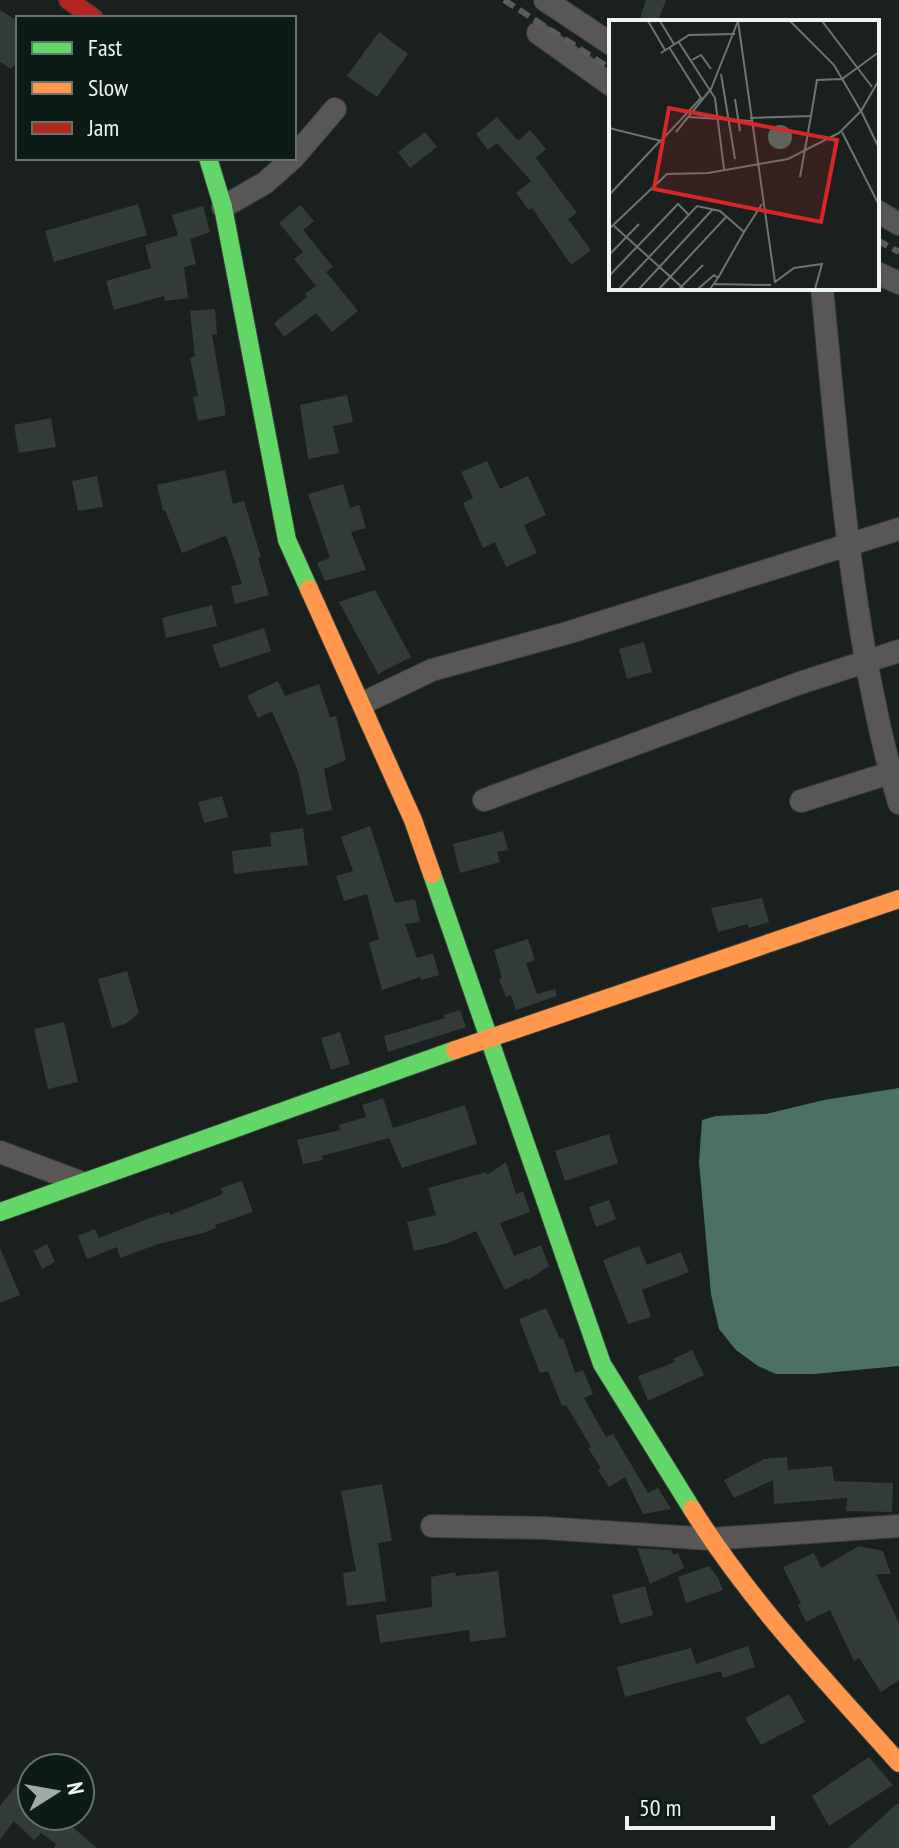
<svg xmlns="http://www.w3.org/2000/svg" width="899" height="1848" font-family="'PT Sans Narrow',sans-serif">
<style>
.water{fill:#4a7162}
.building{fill:#333c39}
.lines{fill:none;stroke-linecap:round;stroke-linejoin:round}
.street-casing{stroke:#383d3c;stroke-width:24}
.fast-casing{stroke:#383d3c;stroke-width:20}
.slow-casing{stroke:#383d3c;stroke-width:20}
.jam-casing{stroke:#383d3c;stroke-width:20}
.street{stroke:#595756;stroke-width:22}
.fast{stroke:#63d668;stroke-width:18}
.slow{stroke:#ff974d;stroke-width:18}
.jam{stroke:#b3261e;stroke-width:18}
.rail{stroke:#5b5d5b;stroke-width:6;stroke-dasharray:12 6;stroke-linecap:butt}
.inset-road{fill:none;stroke:#6e7572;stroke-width:2}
.view{fill:#d62828;fill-opacity:0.15;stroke:#d62828;stroke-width:4}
.inset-edge{fill:none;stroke:#ecf5f1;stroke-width:4}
</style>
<rect width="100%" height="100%" fill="#1a201e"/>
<path class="water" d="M899,1088V1366L814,1374H776L758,1366L736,1350L719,1329L711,1294L699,1162L702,1120L716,1116L766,1114L824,1100Z"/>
<g class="building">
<path d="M646,0H666L658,22L640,19Z"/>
<path d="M0,10L18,21V62L11,69L0,62Z"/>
<path d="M379,32L408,54L377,97L347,76Z"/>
<path d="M497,117L518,141L530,130L546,149L536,158L577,213L568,219L591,250L571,265L532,208L529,210L516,193L531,181L497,143L488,150L476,134Z"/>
<path d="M425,132L437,147L410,168L398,152Z"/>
<path d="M138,204L147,235L54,262L45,231Z"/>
<path d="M300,205L314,221L303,230L333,267L326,272L358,311L332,332L316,313L284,337L274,323L307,297L305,294L316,286L294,259L303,252L279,223Z"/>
<path d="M203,206L210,232L190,239L196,264L184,267L188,298L165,301L164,296L114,310L106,281L151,268L145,245L178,235L172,215Z"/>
<path d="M215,309L217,334H212L226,415L198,421L193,397L198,396L190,358L195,356L190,311Z"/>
<path d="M347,395L353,422L333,426L339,453L308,459L300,405Z"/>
<path d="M51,418L56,447L19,453L14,425Z"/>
<path d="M487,461L500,489L528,476L546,515L524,525L537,553L506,567L495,542L483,548L463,503L473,498L461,472Z"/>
<path d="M225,470L233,504L244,501L261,557L258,558L269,595L235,604L231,586L242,584L227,538L225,536L182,553L165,510L163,511L157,485Z"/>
<path d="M97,476L103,507L78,511L72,481Z"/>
<path d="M343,484L350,508L359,505L366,528L351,532L366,570L325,581L317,563L330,558L308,494Z"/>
<path d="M375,590L411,657L378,674L339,602Z"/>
<path d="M212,605L217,626L166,638L162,618Z"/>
<path d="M264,628L271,651L220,668L212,645Z"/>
<path d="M644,642L652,672L627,679L619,649Z"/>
<path d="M278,681L285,696L319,684L330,717L336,716L346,760L324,769L332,810L307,815L298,771L272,711L258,718L247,696Z"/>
<path d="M222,796L228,817L204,823L198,802Z"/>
<path d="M370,826L395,903L415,899L420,922L405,924L417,958L433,953L439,975L421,980L420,977L382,990L369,943L379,939L367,894L344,901L336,876L353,871L341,837Z"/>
<path d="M303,828L308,865L234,874L232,851L271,846L270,833Z"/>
<path d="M503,831L508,850L497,852L500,862L460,873L453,844Z"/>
<path d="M762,898L769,922L749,928L748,924L718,932L711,908Z"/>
<path d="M528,939L535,960L526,963L537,994L555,989L557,996L516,1010L511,995L506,997L499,979L502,978L494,950Z"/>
<path d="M127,971L139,1013L127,1023L112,1028L98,979Z"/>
<path d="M460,1010L466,1027L388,1052L384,1036L445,1018L444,1015Z"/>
<path d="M64,1022L78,1082L48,1089L34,1029Z"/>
<path d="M340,1032L350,1064L331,1070L321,1038Z"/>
<path d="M383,1098L393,1128L465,1105L477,1144L402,1168L389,1138L322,1156L323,1160L303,1164L297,1140L340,1130L339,1125L366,1117L362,1105Z"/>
<path d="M609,1134L618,1163L565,1181L555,1151Z"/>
<path d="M506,1162L516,1194L523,1191L530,1212L500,1223L514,1256L541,1245L549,1266L528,1280L527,1278L505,1290L476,1231L448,1243L414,1251L407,1222L436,1215L428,1188L486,1172L487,1175Z"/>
<path d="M242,1181L253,1212L215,1225L216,1228L203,1233L158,1244L120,1258L117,1247L87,1259L78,1236L95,1229L99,1238L150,1218L169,1212L170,1215L223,1194L221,1188Z"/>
<path d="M609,1200L616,1219L596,1227L589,1207Z"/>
<path d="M47,1244L55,1262L42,1269L34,1251Z"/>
<path d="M639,1246L647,1265L681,1252L689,1272L642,1290L651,1317L628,1324L603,1260Z"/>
<path d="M0,1248L20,1295L0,1303Z"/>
<path d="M546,1308L560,1339L563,1338L575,1373L583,1370L593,1394L584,1398L606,1437L613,1434L648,1493L658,1488L671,1509L643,1514L625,1477L609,1487L598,1470L601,1468L588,1448L591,1447L566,1405L562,1406L548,1371L540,1373L519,1319Z"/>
<path d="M692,1350L704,1375L648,1401L638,1376L675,1362L673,1359Z"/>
<path d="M787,1457L788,1470L832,1466L834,1481L893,1483L892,1512L846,1511L847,1498L774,1504L773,1480L734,1498L724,1480L764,1459Z"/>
<path d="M382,1484L392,1541L378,1543L386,1601L347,1606L343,1573L356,1571L341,1491Z"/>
<path d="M859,1546L883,1551L891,1574H876L899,1623V1680L881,1692L859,1658L854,1661L830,1610L806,1622L798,1605L801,1603L783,1567L814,1553L821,1568Z"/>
<path d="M637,1548L671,1550L673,1555L678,1553L684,1568L650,1584Z"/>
<path d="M709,1566L718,1578L723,1590L686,1603L678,1577Z"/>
<path d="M498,1571L506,1637L470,1642L469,1630L380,1643L376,1615L432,1607L431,1577L455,1572L456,1576Z"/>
<path d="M645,1586L653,1615L620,1624L612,1595Z"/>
<path d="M748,1646L755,1667L723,1678L721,1671L625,1697L617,1667L691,1648L696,1664Z"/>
<path d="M789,1694L805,1722L761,1745L745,1718Z"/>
<path d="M869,1757L893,1785L829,1826L812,1796Z"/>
<path d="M32,1765V1816H48L65,1831L69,1824L97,1848H54L56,1844L41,1833L34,1840L14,1821L0,1840V1806Z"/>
<path d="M899,1802V1848H848Z"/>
</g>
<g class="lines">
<g class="street-casing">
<g id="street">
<path d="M545,0L611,44"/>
<path d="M538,33L611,85"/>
<path d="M294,157L335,109"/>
<path d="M223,207L265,183L293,158"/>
<path d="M877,211L899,224"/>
<path d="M877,273L899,283"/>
<path d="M822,288C839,460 851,636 899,803"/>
<path d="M363,703L432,670L567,633L899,529"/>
<path d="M484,800L800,683L899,651"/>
<path d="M801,801L899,770"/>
<path d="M0,1152L80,1182"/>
<path d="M432,1526L544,1528L711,1539L899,1526"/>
</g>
</g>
<g class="fast-casing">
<g id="fast">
<path d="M208,158L223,207L287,540L309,589"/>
<path d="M432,874L602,1364L692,1509"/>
<path d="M0,1212L455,1050"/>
</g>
</g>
<g class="slow-casing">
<g id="slow">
<path d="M309,589L413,820L432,874"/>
<path d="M455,1050L899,899"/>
<path d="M692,1509C750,1602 827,1682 899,1763"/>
</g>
</g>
<g class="jam-casing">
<path id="jam" d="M68,0L94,18"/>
</g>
<use href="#street" class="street"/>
<use href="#fast" class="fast"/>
<use href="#slow" class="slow"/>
<use href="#jam" class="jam"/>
<g class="rail">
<path d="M504,0L611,69"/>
<path d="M877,240L899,252"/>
</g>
</g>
<g transform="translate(609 20)">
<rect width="270" height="270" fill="#1a201e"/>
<path d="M159 117a12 12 0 1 1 24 0a12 12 0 1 1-24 0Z" fill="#4a7162"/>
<path class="inset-road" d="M39,1L56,30M51,1L65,24M129,1L166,262L185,248L213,244L206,269M213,1L263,67M69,21L106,78L115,149M52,33L80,15L126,14M83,40L92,35L102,49M112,54L126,139M270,60L252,91L270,128M126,79L131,111M80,97L142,101M141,98L202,96L208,60L233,59L270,32M0,108L52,121L92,78L60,27M67,112L102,69L129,1M233,112L270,185M191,157L202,96M0,175L51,121M5,206L75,269M0,209L58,154L99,153L179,139L230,113L252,91L225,45L181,1M135,212L153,184M0,235L30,204M0,256L69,184L79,194M104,264L162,265M10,269L88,186L111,191L135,212L109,258M30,269L104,189M50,269L117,197M70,269L94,245M89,269L105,255L109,258L101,269"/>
<path class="view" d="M60,88L228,120L212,202L45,169Z"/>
<rect width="270" height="270" class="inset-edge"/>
</g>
<rect x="16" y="16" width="280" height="144" fill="#0d1b16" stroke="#66726e" stroke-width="2"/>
<rect x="32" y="42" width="40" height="12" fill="#63d668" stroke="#66726e" stroke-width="2"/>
<text x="88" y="56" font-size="24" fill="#ecf5f1">Fast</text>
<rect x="32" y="82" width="40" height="12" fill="#ff974d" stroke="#66726e" stroke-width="2"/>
<text x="88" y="96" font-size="24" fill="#ecf5f1">Slow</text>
<rect x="32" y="122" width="40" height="12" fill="#b3261e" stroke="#66726e" stroke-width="2"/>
<text x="88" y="136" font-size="24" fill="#ecf5f1">Jam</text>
<g transform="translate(56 1792) rotate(79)"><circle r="38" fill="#0d1b16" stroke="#66726e" stroke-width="2"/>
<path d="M0-6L14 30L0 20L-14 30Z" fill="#a2aaa7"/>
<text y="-12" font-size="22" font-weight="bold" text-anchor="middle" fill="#ecf5f1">N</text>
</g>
<path d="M627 1816v12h146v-12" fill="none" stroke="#ecf5f1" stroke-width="4"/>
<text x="639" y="1816" font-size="24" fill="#ecf5f1" stroke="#0d1b16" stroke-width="6" paint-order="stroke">50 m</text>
</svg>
